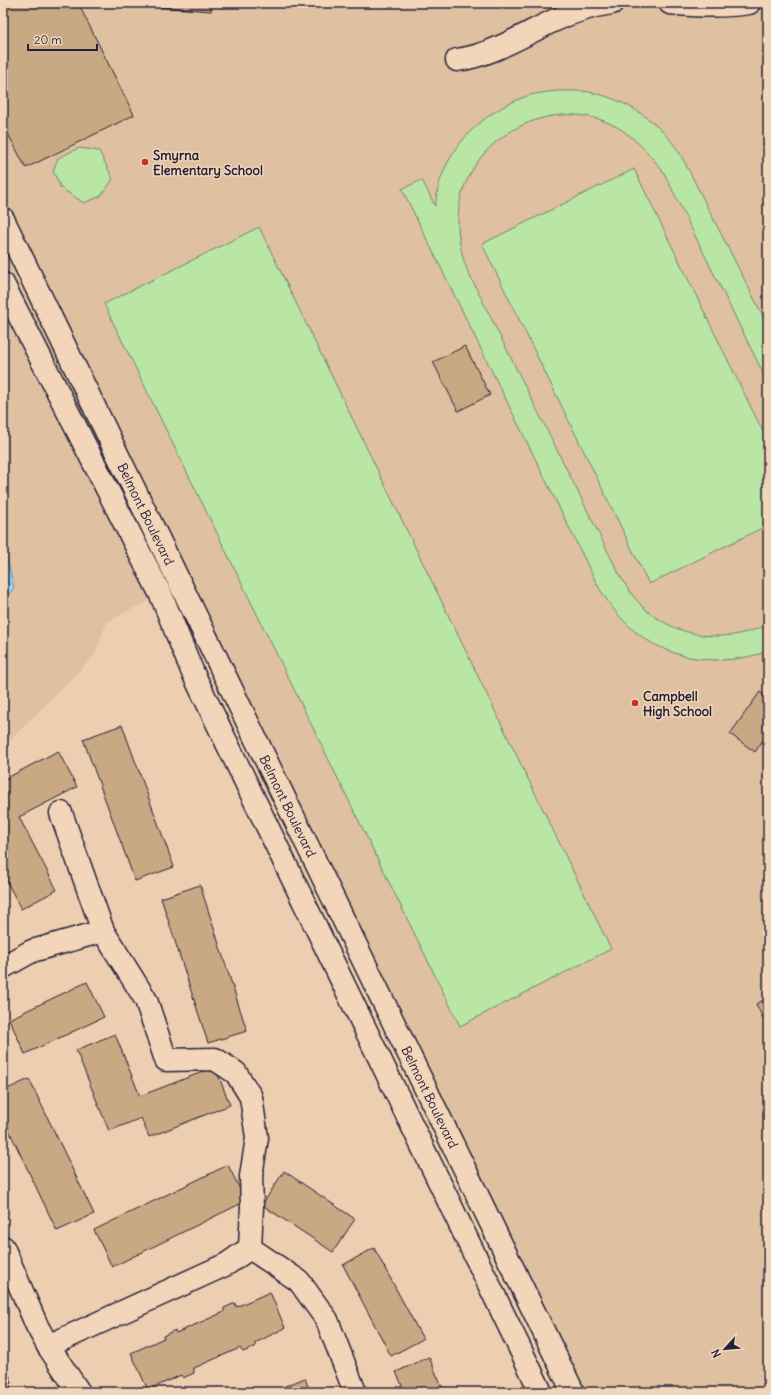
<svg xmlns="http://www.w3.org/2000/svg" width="771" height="1395" font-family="Delius,sans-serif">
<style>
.built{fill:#dfc0a1}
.green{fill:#b9e6a4;stroke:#6e8470}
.water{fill:#97d5f8;stroke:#688dac}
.building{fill:#c9a884;stroke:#22223b}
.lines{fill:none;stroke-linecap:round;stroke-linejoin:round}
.minor-casing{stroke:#22223b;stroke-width:25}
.minor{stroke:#f3d5b9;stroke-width:22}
.poi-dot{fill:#c8321e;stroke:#f3d5b9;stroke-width:1.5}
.labels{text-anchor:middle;stroke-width:3;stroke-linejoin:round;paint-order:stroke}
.poi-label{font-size:13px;font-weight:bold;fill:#22223b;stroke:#f3d5b9;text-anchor:start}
.street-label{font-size:13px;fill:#22223b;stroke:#f3d5b9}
</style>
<rect width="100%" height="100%" fill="#eeceb0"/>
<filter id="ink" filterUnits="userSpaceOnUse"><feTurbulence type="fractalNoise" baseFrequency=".025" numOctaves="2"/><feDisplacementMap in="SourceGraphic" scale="8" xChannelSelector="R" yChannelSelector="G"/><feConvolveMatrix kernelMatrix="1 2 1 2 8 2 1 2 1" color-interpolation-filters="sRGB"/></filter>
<g filter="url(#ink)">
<path class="built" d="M3,3H768V1392H564L173,588L107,622L94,656L3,747Z"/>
<g class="green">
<path d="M557,91C566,91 574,91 582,91C617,95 650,115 672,142C677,148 681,156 685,163L768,326V383L664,173C652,156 639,142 622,130C564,93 484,127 463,190C454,217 458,244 467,270L620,576C627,588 635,600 646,610C680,639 729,644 768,624V651C722,668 667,661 630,627C617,615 607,601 598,586L402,189L422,180L435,206C437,198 437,189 440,181C454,139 488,109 530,95C539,93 549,92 557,91Z"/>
<path d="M79,148L99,151L113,179L101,196L84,203L61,188L53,171L58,158Z"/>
<path d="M634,169L768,442V525L649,584L482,244Z"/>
<path d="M259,227L611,949L460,1026L104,304Z"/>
</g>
<path class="water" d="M3,541L14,588L3,601Z"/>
<g class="building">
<path d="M3,3H78L134,115L26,168L6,130H3Z"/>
<path d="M158,3H212L211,11L158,7Z"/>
<path d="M465,346L490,395L458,411L433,362Z"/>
<path d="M760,692L768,698V733L755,752L730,734Z"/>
<path d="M122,725L174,867L135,881L83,739Z"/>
<path d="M58,751L77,787L19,817L57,890L21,909L3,874V780Z"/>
<path d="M200,885L247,1031L208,1043L161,898Z"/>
<path d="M87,982L104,1017L25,1054L9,1019Z"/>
<path d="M768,998V1028L756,1004Z"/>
<path d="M115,1034L140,1096L215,1067L230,1105L149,1137L141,1118L109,1131L76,1050Z"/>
<path d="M29,1079L94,1214L57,1231L3,1118V1091Z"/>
<path d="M228,1165L246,1201L112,1267L94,1230Z"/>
<path d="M284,1171L355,1219L333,1252L262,1205Z"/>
<path d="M374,1248L423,1339L391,1356L343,1265Z"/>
<path d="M270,1292L285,1328L255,1343V1347L243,1352L240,1348L194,1368V1373L183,1378L181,1375L148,1390L131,1353L164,1338L163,1336L175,1330L176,1333L224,1312V1308L235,1303L236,1307Z"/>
<path d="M429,1357L444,1392H405L396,1372Z"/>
<path d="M3,1372L4,1374L8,1372L12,1383L9,1384L13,1392H3Z"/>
<path d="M305,1378L310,1392H285L283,1387Z"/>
</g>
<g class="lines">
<g class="minor-casing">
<g id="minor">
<path d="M670,3C697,6 722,7 749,3"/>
<path d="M457,60C492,55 521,36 553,21C572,12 591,6 612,3"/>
<path d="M3,219L573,1392"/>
<path d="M3,284L161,595L193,673L541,1392"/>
<path d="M61,813L103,931L146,1000L166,1060L215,1059L236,1073L251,1097L257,1138L251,1176L252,1206L250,1248"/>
<path d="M3,967L32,951L103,931"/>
<path d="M3,1247L37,1326L48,1346L79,1392"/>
<path d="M48,1346L227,1264L250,1248L299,1281L327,1320L355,1392"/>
</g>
</g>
<use href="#minor" class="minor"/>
</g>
</g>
<g class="poi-dot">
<circle cx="145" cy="162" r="4"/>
<circle cx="635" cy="703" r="4"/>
</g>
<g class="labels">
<g class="poi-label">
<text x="153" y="160">Smyrna<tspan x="153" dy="15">Elementary School</tspan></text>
<text x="643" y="701">Campbell<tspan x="643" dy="15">High School</tspan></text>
</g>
<g class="street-label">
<text transform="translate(146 514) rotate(64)" y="5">Belmont Boulevard</text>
<text transform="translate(288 806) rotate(64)" y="5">Belmont Boulevard</text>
<text transform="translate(430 1097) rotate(64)" y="5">Belmont Boulevard</text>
</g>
</g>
<rect width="771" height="1395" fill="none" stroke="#f3d5b9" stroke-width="16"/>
<rect x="8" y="8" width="755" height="1379" fill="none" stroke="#22223b" stroke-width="1.5" filter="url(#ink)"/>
<g transform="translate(725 1349) rotate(243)" stroke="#f3d5b9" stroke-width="3" paint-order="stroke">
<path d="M0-3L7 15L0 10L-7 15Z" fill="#22223b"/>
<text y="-6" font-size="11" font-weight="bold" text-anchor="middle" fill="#22223b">N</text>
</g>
<path d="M28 44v6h69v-6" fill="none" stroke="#22223b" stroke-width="2"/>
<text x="34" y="44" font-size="12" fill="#22223b" stroke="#f3d5b9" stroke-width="3" paint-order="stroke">20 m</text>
</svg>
